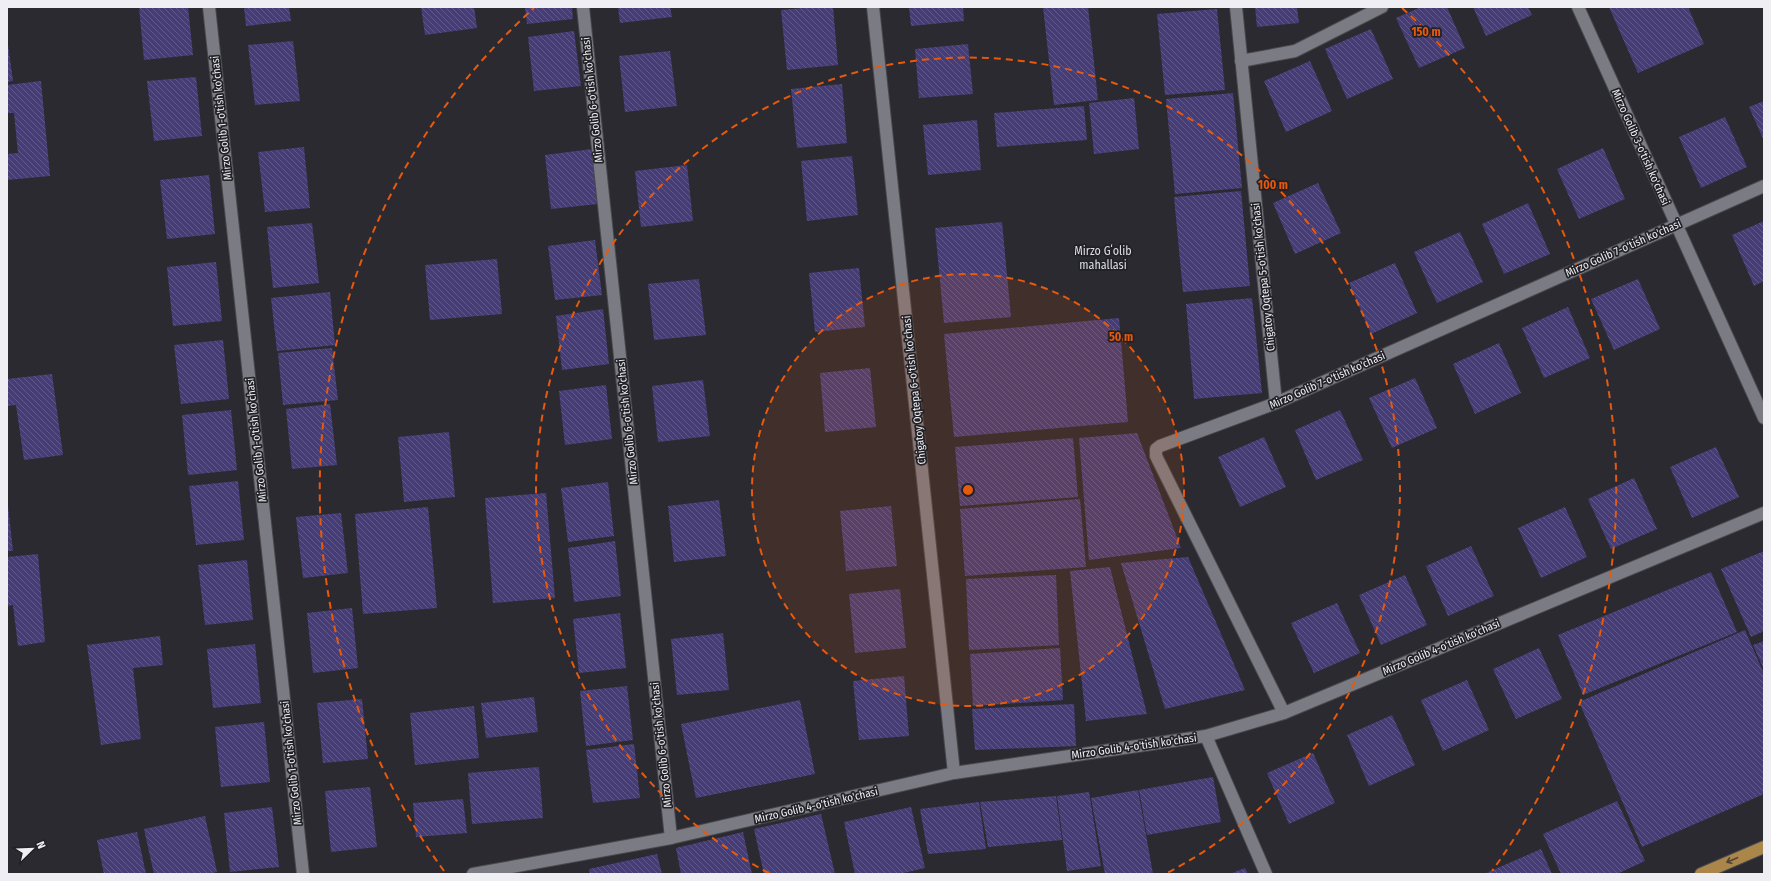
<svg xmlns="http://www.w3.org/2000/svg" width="1771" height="881" font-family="'Fira Sans Condensed',sans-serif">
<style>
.building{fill:url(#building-back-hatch)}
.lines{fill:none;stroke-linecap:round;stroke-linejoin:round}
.minor-casing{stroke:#48484d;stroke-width:14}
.major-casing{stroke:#48484d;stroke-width:14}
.minor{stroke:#7b7b83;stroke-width:12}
.major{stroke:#aa864a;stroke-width:12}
.oneway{stroke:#514433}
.ring{fill:none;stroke:#e8590c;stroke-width:2;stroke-dasharray:7 5}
.labels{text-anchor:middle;stroke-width:3.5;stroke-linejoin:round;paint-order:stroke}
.street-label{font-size:11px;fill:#efeff3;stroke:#212127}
.neighbourhood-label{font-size:12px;fill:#dddde5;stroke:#212127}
.centre{fill:#e8590c;stroke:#212127;stroke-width:2}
.ring-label{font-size:12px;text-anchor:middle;font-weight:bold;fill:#e8590c;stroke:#212127;stroke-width:3.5;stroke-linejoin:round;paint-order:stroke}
</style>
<defs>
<pattern id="building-back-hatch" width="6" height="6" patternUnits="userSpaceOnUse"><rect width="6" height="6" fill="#463d76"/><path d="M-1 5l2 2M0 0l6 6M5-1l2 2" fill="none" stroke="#61598a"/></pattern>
</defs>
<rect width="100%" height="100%" fill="#2b2a31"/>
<g class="building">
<path d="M139,7H188L193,55L144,60Z"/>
<path d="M244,7H289L291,21L246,26Z"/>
<path d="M421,7H474L477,28L425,35Z"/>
<path d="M525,7H572L573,19L527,24Z"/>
<path d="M618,7H670L672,17L620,23Z"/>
<path d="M815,7H833L838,65L787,70L781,10Z"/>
<path d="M909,7H963L964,21L911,26Z"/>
<path d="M1043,7H1088L1098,100L1054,105Z"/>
<path d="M1255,7H1297L1299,23L1257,27Z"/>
<path d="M1421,7H1447L1465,48L1419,68L1396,18Z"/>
<path d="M1473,7H1528L1532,15L1486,36Z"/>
<path d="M1609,7H1688L1704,44L1638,73Z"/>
<path d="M1217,9L1225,90L1165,95L1157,14Z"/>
<path d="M1371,29L1393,79L1347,99L1325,49Z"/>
<path d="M574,31L581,86L534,91L528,37Z"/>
<path d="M7,37L13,81L7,82Z"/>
<path d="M293,41L300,101L255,105L248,45Z"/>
<path d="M968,44L973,94L919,98L915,49Z"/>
<path d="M670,51L677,106L625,112L619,56Z"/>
<path d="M1310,61L1332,111L1286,132L1264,81Z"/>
<path d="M196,77L202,136L154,141L147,81Z"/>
<path d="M41,81L50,176L7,180V154L18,153L14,113H7V85Z"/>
<path d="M842,84L847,143L797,148L791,89Z"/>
<path d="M1233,93L1242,188L1175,194L1166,99Z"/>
<path d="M1134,98L1139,149L1094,154L1089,103Z"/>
<path d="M1764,101V141L1749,107Z"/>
<path d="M1084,106L1087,140L997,147L994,113Z"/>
<path d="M1725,117L1747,167L1701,188L1679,137Z"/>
<path d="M977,120L981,170L928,175L923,125Z"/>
<path d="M304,147L310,208L265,212L258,152Z"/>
<path d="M1603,148L1625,199L1579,219L1557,169Z"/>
<path d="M592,149L598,204L551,209L545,155Z"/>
<path d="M852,156L858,215L807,221L801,161Z"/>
<path d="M687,165L693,221L641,227L635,171Z"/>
<path d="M209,175L215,234L167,239L160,180Z"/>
<path d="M1318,183L1341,233L1295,254L1273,203Z"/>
<path d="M1241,191L1250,286L1183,292L1174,197Z"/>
<path d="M1528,203L1550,254L1504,274L1482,224Z"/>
<path d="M1764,221V281L1754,286L1732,235Z"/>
<path d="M1002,222L1011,317L944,323L935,228Z"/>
<path d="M312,223L319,283L273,288L267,227Z"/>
<path d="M1460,232L1483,282L1437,303L1414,252Z"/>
<path d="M595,240L602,295L555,300L548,246Z"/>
<path d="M497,259L502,314L430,320L425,265Z"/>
<path d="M216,262L222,321L173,326L167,267Z"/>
<path d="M1395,263L1417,313L1371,334L1349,283Z"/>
<path d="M859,268L865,327L815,332L809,273Z"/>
<path d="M699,279L706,335L654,340L648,284Z"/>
<path d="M1638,279L1660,329L1614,350L1591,299Z"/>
<path d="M330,292L335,345L277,351L271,298Z"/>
<path d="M1252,298L1262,393L1194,399L1186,304Z"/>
<path d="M1568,307L1590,358L1544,378L1522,328Z"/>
<path d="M603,309L609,364L562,370L556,316Z"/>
<path d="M1119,318L1128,422L954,437L944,334Z"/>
<path d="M223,340L229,399L181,404L174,345Z"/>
<path d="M1499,343L1521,393L1475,414L1453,364Z"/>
<path d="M332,348L338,400L283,405L278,353Z"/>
<path d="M870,368L876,427L825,432L820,373Z"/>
<path d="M52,374L63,455L24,460L16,405L7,406V379Z"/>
<path d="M1415,378L1437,428L1392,448L1369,398Z"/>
<path d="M703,380L710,436L658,442L652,386Z"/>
<path d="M606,385L612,439L565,445L559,391Z"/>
<path d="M330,404L337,465L292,469L286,409Z"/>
<path d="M231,410L237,470L188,475L182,415Z"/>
<path d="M1340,410L1363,460L1316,480L1295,430Z"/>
<path d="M449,432L455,497L404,502L398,437Z"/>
<path d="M1137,433L1181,548L1089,560L1079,438Z"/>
<path d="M1264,437L1286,487L1240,507L1218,457Z"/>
<path d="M1073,438L1078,497L960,506L955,447Z"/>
<path d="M1716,447L1739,497L1692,518L1670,467Z"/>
<path d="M1634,478L1657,529L1611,549L1588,499Z"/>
<path d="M238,481L244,540L196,545L189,486Z"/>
<path d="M608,482L614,536L568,542L561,488Z"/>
<path d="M546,493L555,598L493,603L485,498Z"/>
<path d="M7,497L13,551H7Z"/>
<path d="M1080,499L1086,567L965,576L960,509Z"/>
<path d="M719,500L726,556L674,562L668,506Z"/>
<path d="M891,506L897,566L846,571L840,511Z"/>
<path d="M428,507L437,608L363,614L355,514Z"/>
<path d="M1565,507L1587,557L1541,578L1518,528Z"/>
<path d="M341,513L348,573L303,578L296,517Z"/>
<path d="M615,541L621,596L574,602L568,548Z"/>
<path d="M1471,546L1494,596L1448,616L1426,566Z"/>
<path d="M1764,551V631L1751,637L1721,569Z"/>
<path d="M38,554L45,642L18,646L13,605L7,606V557Z"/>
<path d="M1188,557L1245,690L1165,709L1121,563Z"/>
<path d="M247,560L253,620L205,625L198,565Z"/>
<path d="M1110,567L1147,714L1086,721L1070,571Z"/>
<path d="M1711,572L1737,632L1583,695L1558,635Z"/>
<path d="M1056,575L1059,645L969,650L966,579Z"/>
<path d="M1405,575L1427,625L1381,645L1359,595Z"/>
<path d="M900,589L906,648L855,653L849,594Z"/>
<path d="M1337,603L1360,653L1314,673L1291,623Z"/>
<path d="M352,608L358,668L313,673L307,613Z"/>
<path d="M620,613L626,668L579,673L573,619Z"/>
<path d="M1745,630L1764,674V794L1642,847L1579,702Z"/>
<path d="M723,633L729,690L677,695L671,639Z"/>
<path d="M160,636L163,665L133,668L141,739L101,745L87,645Z"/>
<path d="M1764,641V670L1753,645Z"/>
<path d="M255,644L261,703L213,708L207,649Z"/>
<path d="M1060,648L1063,700L973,706L970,654Z"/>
<path d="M1539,648L1562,699L1516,719L1493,669Z"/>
<path d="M904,676L909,736L859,740L853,681Z"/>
<path d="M1467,680L1489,730L1443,751L1421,700Z"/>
<path d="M627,686L633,740L586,746L580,691Z"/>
<path d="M534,697L538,732L486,738L481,703Z"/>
<path d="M362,699L368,759L323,763L317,703Z"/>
<path d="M800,700L815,774L696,798L681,724Z"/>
<path d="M1074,704L1076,746L975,750L972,709Z"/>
<path d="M474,706L479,758L415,765L410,713Z"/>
<path d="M1392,715L1415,765L1369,786L1347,735Z"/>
<path d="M264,722L270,782L221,787L215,727Z"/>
<path d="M634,744L640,798L593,803L586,750Z"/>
<path d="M1313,753L1335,803L1289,824L1267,773Z"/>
<path d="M539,767L543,818L472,824L468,773Z"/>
<path d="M1213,777L1221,822L1147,835L1139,790Z"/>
<path d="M370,787L377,847L331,852L325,791Z"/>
<path d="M1138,790L1153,874H1105L1091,798Z"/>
<path d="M1089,792L1101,866L1067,871L1057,796Z"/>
<path d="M1056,796L1062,840L988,847L980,802Z"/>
<path d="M463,799L467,833L416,837L413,803Z"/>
<path d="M1617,801L1645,861L1617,874H1561L1543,834Z"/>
<path d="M979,802L986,849L928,854L920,809Z"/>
<path d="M272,807L279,867L230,872L224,813Z"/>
<path d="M911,807L925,868L899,874H855L844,822Z"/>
<path d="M821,814L835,874H764L754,829Z"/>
<path d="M205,816L217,872L207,874H154L144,829Z"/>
<path d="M137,832L146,874H104L97,840Z"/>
<path d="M743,832L752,874H681L676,848Z"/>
<path d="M1541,849L1552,874H1484Z"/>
<path d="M657,854L662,874H590L589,869Z"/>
<path d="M1245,868L1248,874H1230Z"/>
</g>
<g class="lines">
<g class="minor-casing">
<g id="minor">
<path d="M209,7L303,874"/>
<path d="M583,7L671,838"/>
<path d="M873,7L954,773"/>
<path d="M1236,7L1276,403"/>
<path d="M1578,7L1764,418"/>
<path d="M1241,61L1295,51L1382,7"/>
<path d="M1284,713L1156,456V449L1160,446L1276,403L1764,186"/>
<path d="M1206,736L1266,874"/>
<path d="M473,874L671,838L954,773L1206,736L1284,713L1764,513"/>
</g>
</g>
<g class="major-casing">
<path id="major" d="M1701,874L1764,847"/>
</g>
<use href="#minor" class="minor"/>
<use href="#major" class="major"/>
</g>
<defs><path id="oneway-shaft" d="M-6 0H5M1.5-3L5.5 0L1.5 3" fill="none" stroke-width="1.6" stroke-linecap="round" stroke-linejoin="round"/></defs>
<use class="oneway" href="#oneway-shaft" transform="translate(1732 860) rotate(157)"/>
<circle cx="968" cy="490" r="216" fill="#e8590c" fill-opacity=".12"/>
<g class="ring">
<circle cx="968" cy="490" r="216"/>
<path d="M769 873A432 432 0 1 1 1167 873"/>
<path d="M444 871A648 648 0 0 1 534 8M1402 8A648 648 0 0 1 1492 871"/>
</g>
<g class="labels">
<g class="street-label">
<text transform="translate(592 100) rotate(-96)" y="4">Mirzo Golib 6-o'tish ko'chasi</text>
<text transform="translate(221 118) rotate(-96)" y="4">Mirzo Golib 1-o'tish ko'chasi</text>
<text transform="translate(1641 147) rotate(66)" y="4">Mirzo Golib 3-o'tish ko'chasi</text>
<text transform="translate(1623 248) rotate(-24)" y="4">Mirzo Golib 7-o'tish ko'chasi</text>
<text transform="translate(1263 277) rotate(-96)" y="4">Chigatoy Oqtepa 5-o'tish ko'chasi</text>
<text transform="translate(1327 380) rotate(-24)" y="4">Mirzo Golib 7-o'tish ko'chasi</text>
<text transform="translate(914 390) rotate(-96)" y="4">Chigatoy Oqtepa 6-o'tish ko'chasi</text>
<text transform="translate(627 422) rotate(-96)" y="4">Mirzo Golib 6-o'tish ko'chasi</text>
<text transform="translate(256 440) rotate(-96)" y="4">Mirzo Golib 1-o'tish ko'chasi</text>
<text transform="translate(1441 647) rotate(-23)" y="4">Mirzo Golib 4-o'tish ko'chasi</text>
<text transform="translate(661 745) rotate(-96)" y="4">Mirzo Golib 6-o'tish ko'chasi</text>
<text transform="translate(1134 746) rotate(-8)" y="4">Mirzo Golib 4-o'tish ko'chasi</text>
<text transform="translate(291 763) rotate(-96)" y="4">Mirzo Golib 1-o'tish ko'chasi</text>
<text transform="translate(816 805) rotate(-13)" y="4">Mirzo Golib 4-o'tish ko'chasi</text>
</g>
<g class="neighbourhood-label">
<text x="1103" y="255">Mirzo Gʻolib<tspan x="1103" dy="14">mahallasi</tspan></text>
</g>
</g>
<circle cx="968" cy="490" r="6" class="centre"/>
<g class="ring-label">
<text x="1426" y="36">150 m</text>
<text x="1273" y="189">100 m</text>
<text x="1121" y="341">50 m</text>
</g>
<rect width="1771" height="881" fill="none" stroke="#efeff3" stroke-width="16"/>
<g transform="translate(32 849) rotate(67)" stroke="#212127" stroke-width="3" paint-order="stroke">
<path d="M0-3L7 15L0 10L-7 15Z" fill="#efeff3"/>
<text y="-6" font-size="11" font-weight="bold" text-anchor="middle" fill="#efeff3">N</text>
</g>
</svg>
